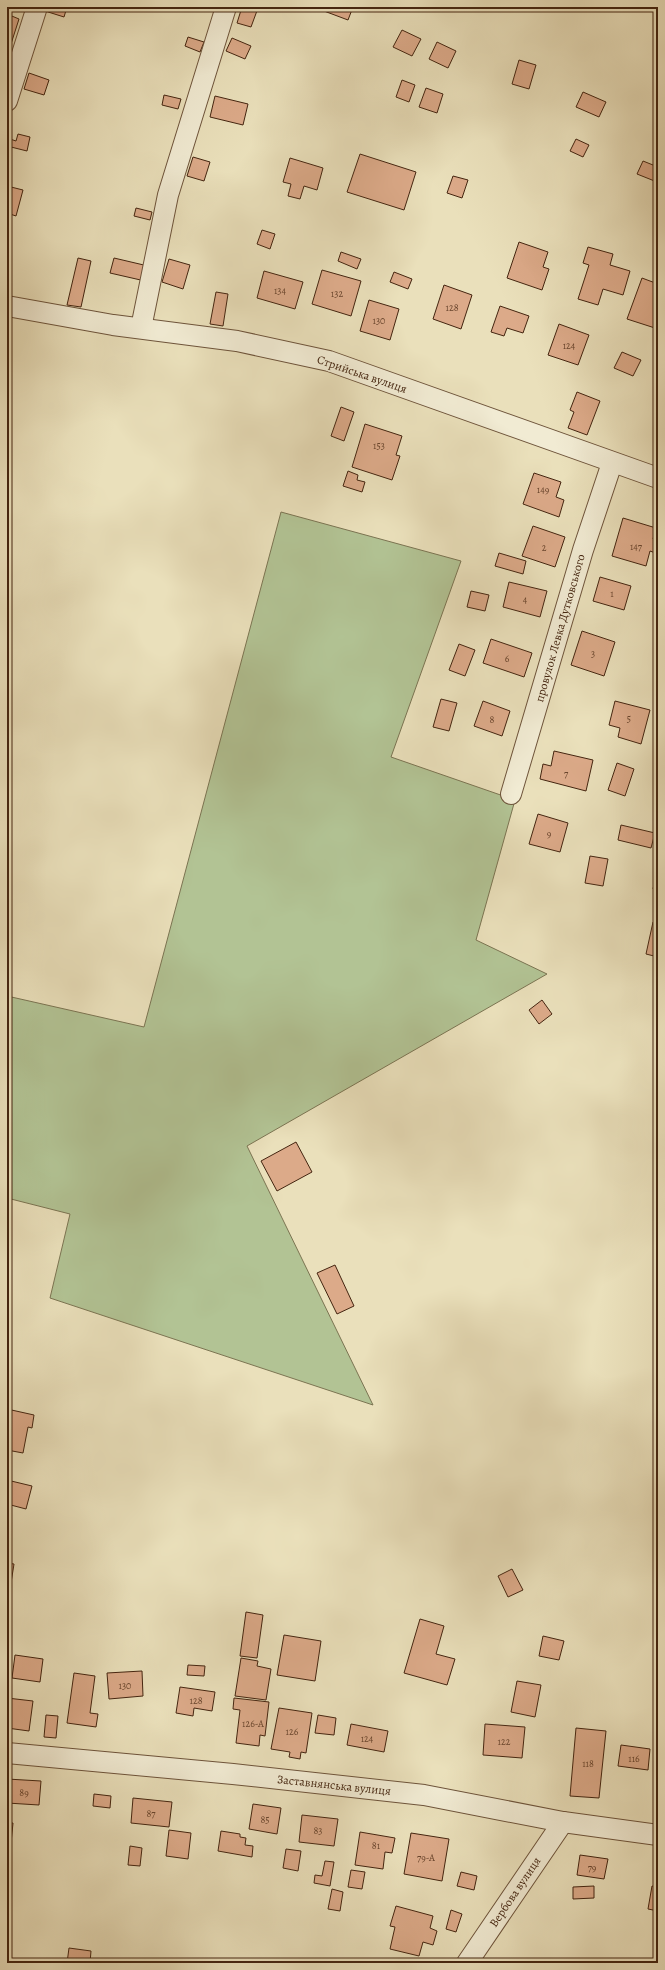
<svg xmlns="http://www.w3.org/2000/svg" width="665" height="1970" font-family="Alegreya,serif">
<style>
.green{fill:#b2c394;stroke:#7b7452}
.building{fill:#dcaa89;stroke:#442510}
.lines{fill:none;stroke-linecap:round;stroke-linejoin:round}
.minor-casing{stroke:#6e543b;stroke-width:22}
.minor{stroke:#f1ebd3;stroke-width:20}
.labels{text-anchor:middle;stroke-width:3;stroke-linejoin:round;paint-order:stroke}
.number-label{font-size:10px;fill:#6a462e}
.street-label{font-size:12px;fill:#442510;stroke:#f1ebd3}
</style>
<rect width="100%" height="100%" fill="#eae0bb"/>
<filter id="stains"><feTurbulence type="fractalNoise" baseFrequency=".005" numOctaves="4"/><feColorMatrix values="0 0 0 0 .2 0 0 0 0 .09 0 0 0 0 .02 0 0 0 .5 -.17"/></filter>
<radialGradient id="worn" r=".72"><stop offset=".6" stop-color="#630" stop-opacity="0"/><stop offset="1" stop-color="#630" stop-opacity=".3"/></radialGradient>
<path class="green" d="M281,512L461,561L391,757L515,800L476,940L547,974L247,1146L373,1405L50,1298L70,1214L7,1198V996L144,1027Z"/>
<g class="building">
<path d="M46,7H67L64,17L45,11Z"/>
<path d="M242,7L258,8L251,27L237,23Z"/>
<path d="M325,7H353L348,20L324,11Z"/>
<path d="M7,14L19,19L10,47L7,46Z"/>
<path d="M402,30L421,39L412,56L393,47Z"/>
<path d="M188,37L204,42L200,52L185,46Z"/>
<path d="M232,38L251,46L245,59L226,51Z"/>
<path d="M437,42L456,51L448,68L429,59Z"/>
<path d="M519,60L536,65L529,89L512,84Z"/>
<path d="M29,73L49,80L44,95L24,89Z"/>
<path d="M402,80L415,85L409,102L396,97Z"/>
<path d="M426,88L443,94L437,113L419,107Z"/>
<path d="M583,92L606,102L599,117L576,107Z"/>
<path d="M164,95L181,99L178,109L162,105Z"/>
<path d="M215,96L248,104L243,125L210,117Z"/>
<path d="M18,134L30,137L27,151L7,146V138L16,141Z"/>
<path d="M576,139L589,145L583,157L570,151Z"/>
<path d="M360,154L416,172L404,210L347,192Z"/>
<path d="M193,157L210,162L204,181L187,176Z"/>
<path d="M290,158L323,168L317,190L304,186L300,199L288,196L291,184L283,182Z"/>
<path d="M643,161L658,167L657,182L637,174Z"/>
<path d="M453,176L468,180L462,198L447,193Z"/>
<path d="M7,186L23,190L16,216L7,213Z"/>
<path d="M136,208L152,212L150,220L134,216Z"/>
<path d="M262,230L275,234L270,249L257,244Z"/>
<path d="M519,242L548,252L543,267L549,269L542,290L507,278Z"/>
<path d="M588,247L613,254L610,265L630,271L623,295L603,289L598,305L578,299L589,265L583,263Z"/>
<path d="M341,252L361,259L357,269L338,261Z"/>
<path d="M78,258L91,261L81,307L67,305Z"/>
<path d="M114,258L148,266L145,281L110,273Z"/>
<path d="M169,259L190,265L183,289L162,282Z"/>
<path d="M322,270L361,281L351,316L312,304Z"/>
<path d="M264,271L303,282L295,309L257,298Z"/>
<path d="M394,272L412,279L408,289L390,282Z"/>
<path d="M642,278L658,284V329L627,319Z"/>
<path d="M444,285L472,295L461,329L433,319Z"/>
<path d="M216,292L228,294L223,326L210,324Z"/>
<path d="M369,300L399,309L390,340L360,331Z"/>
<path d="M500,306L529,316L523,333L507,328L504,336L491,332Z"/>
<path d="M559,324L589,335L578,365L548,355Z"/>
<path d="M622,352L641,360L633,376L614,368Z"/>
<path d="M577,392L600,401L587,435L568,428L574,412L570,410Z"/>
<path d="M341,407L354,412L344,441L331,436Z"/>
<path d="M365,424L402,436L396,455L400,456L392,480L352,467Z"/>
<path d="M348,471L358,475L357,480L365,482L362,492L343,486Z"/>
<path d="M534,473L561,482L556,497L564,500L559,517L523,504Z"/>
<path d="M623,518L656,528L653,539L658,540V554L650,551L646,566L612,556Z"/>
<path d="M533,526L565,537L555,567L522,556Z"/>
<path d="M499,553L526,561L523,574L495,566Z"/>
<path d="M600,577L631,586L624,610L593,601Z"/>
<path d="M509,582L547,591L540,617L503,607Z"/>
<path d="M471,591L489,595L485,611L467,607Z"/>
<path d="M582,631L615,642L604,676L571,665Z"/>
<path d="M491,639L532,653L524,677L483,663Z"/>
<path d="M459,644L475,650L465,676L449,670Z"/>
<path d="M441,699L457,703L449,731L433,727Z"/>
<path d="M483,701L510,711L502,736L474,726Z"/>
<path d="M615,701L650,710L641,744L618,737L620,728L609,725Z"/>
<path d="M554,751L593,760L586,791L540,779L543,764L551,766Z"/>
<path d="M617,763L634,769L625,796L608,790Z"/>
<path d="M658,807V824L654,823Z"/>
<path d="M538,814L568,823L560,852L529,844Z"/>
<path d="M621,825L655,833L651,848L618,840Z"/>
<path d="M590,856L608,859L603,886L585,883Z"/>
<path d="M658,864V890L653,889Z"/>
<path d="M653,922L658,923V957L646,954Z"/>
<path d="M542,1000L552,1014L539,1024L529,1010Z"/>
<path d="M296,1142L312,1172L277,1191L261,1161Z"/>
<path d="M335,1265L354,1306L337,1314L317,1273Z"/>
<path d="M7,1409L34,1415L32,1428L28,1427L23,1453L7,1450Z"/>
<path d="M7,1480L32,1486L26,1509L7,1504Z"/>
<path d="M7,1563L14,1564L7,1608Z"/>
<path d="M512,1569L523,1590L508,1597L498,1576Z"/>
<path d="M246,1612L263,1615L257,1658L240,1656Z"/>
<path d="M420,1619L444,1626L436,1654L455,1659L447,1685L404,1673Z"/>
<path d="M284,1635L321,1641L315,1681L277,1675Z"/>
<path d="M543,1636L564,1641L559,1660L539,1656Z"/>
<path d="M15,1655L43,1659L40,1682L12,1678Z"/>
<path d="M241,1658L258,1661L257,1666L271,1669L266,1700L235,1696Z"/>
<path d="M188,1665L205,1666L204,1676L187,1675Z"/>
<path d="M142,1671L143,1696L109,1699L107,1673Z"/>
<path d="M74,1673L95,1676L90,1713L98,1714L96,1727L67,1723Z"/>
<path d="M517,1681L541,1685L535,1717L511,1712Z"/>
<path d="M180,1687L215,1692L212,1711L194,1708L193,1716L176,1713Z"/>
<path d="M7,1698L33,1701L29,1731L7,1728Z"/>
<path d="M234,1698L269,1702L265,1736L260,1735L259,1746L236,1743L240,1710L233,1709Z"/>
<path d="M279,1708L312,1713L306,1753L301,1752L300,1759L289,1757L290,1752L271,1749Z"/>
<path d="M46,1715L58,1716L56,1738L44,1737Z"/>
<path d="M318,1715L336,1718L334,1735L315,1733Z"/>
<path d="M351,1724L388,1731L384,1752L347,1745Z"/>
<path d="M485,1724L525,1727L522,1758L483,1755Z"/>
<path d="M576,1728L606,1731L599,1798L570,1796Z"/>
<path d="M621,1745L650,1749L648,1770L618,1766Z"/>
<path d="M7,1779L41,1781L39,1805L7,1803Z"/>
<path d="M655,1783H658V1801L654,1800Z"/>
<path d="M94,1794L111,1796L110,1808L93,1806Z"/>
<path d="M133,1798L172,1802L169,1827L131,1823Z"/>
<path d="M253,1804L281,1808L277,1834L249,1829Z"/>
<path d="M302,1815L338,1819L334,1846L299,1842Z"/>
<path d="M7,1823H13L11,1843H7Z"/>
<path d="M169,1830L191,1833L188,1859L166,1856Z"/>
<path d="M221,1831L240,1834V1837L246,1838L245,1845L253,1846L252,1857L218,1851Z"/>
<path d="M360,1832L395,1838L392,1853L385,1852L383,1869L355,1865Z"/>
<path d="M411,1833L449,1839L442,1881L404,1874Z"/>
<path d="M130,1846L142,1848L140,1866L128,1865Z"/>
<path d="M286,1849L301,1851L298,1871L283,1868Z"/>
<path d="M580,1855L608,1859L604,1879L577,1875Z"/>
<path d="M325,1861L334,1862L330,1886L314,1883L315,1875L322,1876Z"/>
<path d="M351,1870L365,1872L362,1889L348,1887Z"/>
<path d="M461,1872L477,1876L474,1890L457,1886Z"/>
<path d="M594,1886V1898L573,1899V1887Z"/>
<path d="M652,1886L658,1887V1911L648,1909Z"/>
<path d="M332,1889L343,1892L340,1911L328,1909Z"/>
<path d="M396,1906L433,1916L430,1928L437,1931L433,1945L423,1942L419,1956L390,1949L395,1927L390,1926Z"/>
<path d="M451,1910L462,1914L456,1932L446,1929Z"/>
<path d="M69,1948L91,1951L90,1963H67Z"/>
</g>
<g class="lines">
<g class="minor-casing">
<g id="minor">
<path d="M7,101L37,7"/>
<path d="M7,306L113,325L237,341L329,361L658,478"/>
<path d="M141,328L168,195L226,7"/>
<path d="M511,794L583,550L612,463"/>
<path d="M7,1753L233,1774L424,1795L563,1822L658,1835"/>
<path d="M467,1963L563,1822"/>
</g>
</g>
<use href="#minor" class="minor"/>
</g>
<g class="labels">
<g class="number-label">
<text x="280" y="294">134</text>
<text x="337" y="297">132</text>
<text x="452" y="311">128</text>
<text x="379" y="324">130</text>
<text x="569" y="349">124</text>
<text x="379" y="449">153</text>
<text x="543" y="493">149</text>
<text x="636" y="550">147</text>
<text x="544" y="551">2</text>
<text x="612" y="597">1</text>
<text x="525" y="603">4</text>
<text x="593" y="657">3</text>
<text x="507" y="662">6</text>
<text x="629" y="722">5</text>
<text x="492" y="723">8</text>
<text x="566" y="777">7</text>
<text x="549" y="837">9</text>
<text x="125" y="1689">130</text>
<text x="196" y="1704">128</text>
<text x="253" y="1727">126-А</text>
<text x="292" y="1735">126</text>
<text x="367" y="1742">124</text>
<text x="504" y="1745">122</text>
<text x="634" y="1762">116</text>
<text x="588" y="1767">118</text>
<text x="24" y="1796">89</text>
<text x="151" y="1817">87</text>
<text x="265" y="1823">85</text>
<text x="318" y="1834">83</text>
<text x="376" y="1849">81</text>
<text x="426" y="1861">79-А</text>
<text x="592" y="1871">79</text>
</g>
<g class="street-label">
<text transform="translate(362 374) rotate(19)" y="4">Стрийська вулиця</text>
<text transform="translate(560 628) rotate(-74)" y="4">провулок Левка Дутковського</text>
<text transform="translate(334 1785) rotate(6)" y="4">Заставнянська вулиця</text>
<text transform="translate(515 1892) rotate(-56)" y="4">Вербова вулиця</text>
</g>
</g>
<rect width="665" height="1970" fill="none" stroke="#eae0bb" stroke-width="24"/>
<rect x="8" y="8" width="649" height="1954" fill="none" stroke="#442510" stroke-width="2"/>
<rect x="12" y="12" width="641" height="1946" fill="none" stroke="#442510"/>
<rect width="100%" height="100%" filter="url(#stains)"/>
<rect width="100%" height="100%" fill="url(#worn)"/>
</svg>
